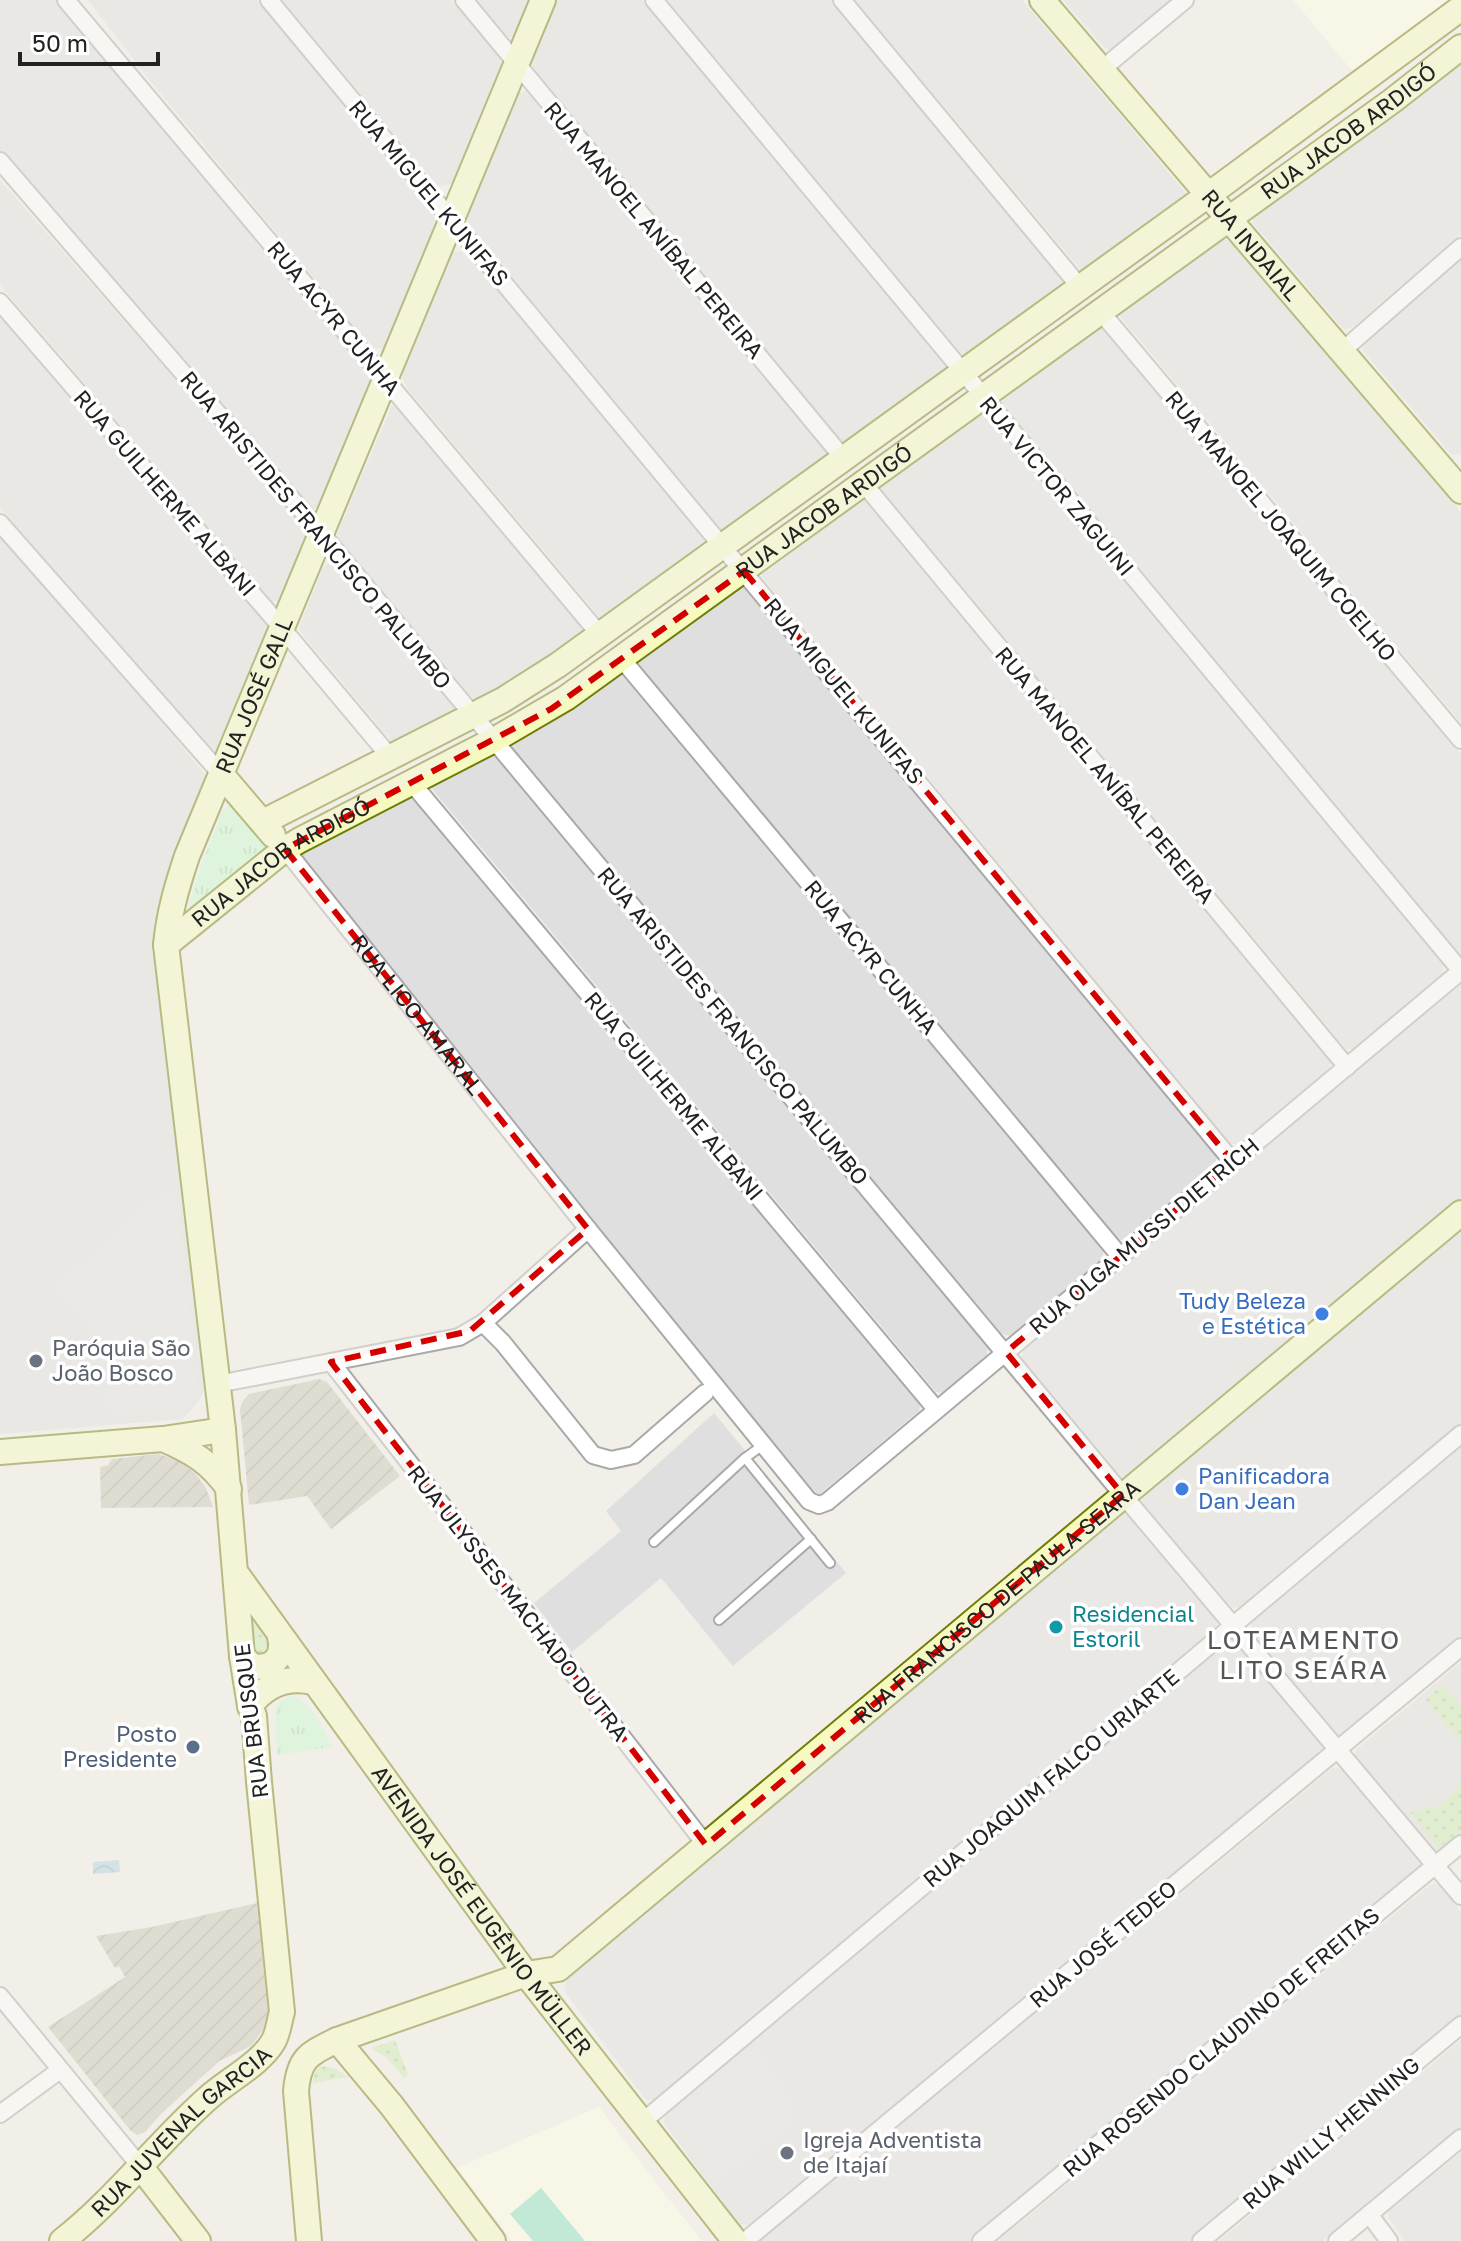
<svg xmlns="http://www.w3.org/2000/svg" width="1461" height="2241" font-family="'Golos Text',sans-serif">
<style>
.residential{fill:#e0dfdf}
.education{fill:#ffffe5}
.construction{fill:url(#construction-furrows)}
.grass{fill:url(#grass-dots)}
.park{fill:url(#park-tufts)}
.pitch{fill:#88e0be}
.parking{fill:#e2e2e2}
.water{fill:url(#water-waves)}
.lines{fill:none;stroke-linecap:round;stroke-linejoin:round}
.lane-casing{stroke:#a9a9a9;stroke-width:12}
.street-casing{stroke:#a9a9a9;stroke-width:20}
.secondary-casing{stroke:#707d05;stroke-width:28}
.lane{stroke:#fff;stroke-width:8}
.street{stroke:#fff;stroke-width:16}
.secondary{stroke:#f7fabf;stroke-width:24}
.marked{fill:none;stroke:#d40000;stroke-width:6;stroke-dasharray:16 10;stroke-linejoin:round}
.shop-dot{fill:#3f7fe0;stroke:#fff;stroke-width:3}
.worship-dot{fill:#6b7280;stroke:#fff;stroke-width:3}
.culture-dot{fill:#0f9aa8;stroke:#fff;stroke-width:3}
.service-dot{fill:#5c6f8a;stroke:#fff;stroke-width:3}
.labels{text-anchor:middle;stroke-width:7;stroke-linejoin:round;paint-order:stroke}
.street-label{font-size:22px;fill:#222;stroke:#fff}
.shop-label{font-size:22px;fill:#366cbe;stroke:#fff;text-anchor:end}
.worship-label{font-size:22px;fill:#5b616d;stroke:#fff;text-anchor:start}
.culture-label{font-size:22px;fill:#0d838f;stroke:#fff;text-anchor:start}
.service-label{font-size:22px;fill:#4e5e75;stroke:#fff;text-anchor:end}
.quarter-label{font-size:26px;letter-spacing:2px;fill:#555;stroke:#fff}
</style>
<defs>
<pattern id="construction-furrows" width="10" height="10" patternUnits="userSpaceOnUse" patternTransform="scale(2)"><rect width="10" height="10" fill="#c7c7b4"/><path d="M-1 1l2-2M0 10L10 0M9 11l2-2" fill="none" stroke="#abab9a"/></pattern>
<pattern id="grass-dots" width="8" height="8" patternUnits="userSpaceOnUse" patternTransform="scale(2)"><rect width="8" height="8" fill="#cdebb0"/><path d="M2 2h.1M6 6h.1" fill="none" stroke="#b0c997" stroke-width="1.8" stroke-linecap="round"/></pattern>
<pattern id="park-tufts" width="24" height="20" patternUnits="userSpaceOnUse" patternTransform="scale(2)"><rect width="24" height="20" fill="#c8facc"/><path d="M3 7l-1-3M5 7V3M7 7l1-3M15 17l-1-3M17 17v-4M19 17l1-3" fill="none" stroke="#acd6af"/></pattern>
<pattern id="water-waves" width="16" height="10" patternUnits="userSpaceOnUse" patternTransform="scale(2)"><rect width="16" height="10" fill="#aad3df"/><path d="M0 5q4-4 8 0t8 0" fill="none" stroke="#92b5bf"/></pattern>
</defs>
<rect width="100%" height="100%" fill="#f2efe9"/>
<g class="residential">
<path d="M0,0H58L371,374L370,384L318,508H312L0,152Z"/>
<path d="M88,0H257L436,216V224L384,349L372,348L147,77Z"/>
<path d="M282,0H451L500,58L501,66L452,184L438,186Z"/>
<path d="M475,0H528L514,36L506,38Z"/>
<path d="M558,0H642L814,204L947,368V371L850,444L842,441L533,69L532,62Z"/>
<path d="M667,0H830L1066,284L972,355H965L959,351Z"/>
<path d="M855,0H1022L1187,194L1184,202L1086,271L1080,269Z"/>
<path d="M1063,0H1174L1118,48L1111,50L1105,48Z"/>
<path d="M1461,57V234L1352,328L1343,329L1253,223L1254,214Z"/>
<path d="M526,91L826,452L827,457L728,531L721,530L468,224V216L518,93Z"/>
<path d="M0,180L308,530V535L281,601L273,602L0,285Z"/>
<path d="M1217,240H1229L1461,512V723L1119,315L1120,310Z"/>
<path d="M464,250L706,541L705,548L601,619L407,388L403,379V373L453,253Z"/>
<path d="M1461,260V454L1454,455L1451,454L1363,351V348L1364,344Z"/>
<path d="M0,314L266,623L268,631L219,748L216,750L213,749L165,696L0,508Z"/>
<path d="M1098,326L1105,327L1461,754V953L1457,951L1002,404V395Z"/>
<path d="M392,405L398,407L429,442L586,630V634L481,701L469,696L340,540L338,536V532Z"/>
<path d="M979,412L987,415L1443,965L1442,974L1353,1049H1346L882,490V482Z"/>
<path d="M860,498L867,501L1331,1061L1330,1068L1239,1144H1231L762,577V568Z"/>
<path d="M0,537L155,713L205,775L206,781L168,876L164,893L160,962L205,1386L201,1398L183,1419L0,1434Z"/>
<path d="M329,563H333L457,711L393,743L299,630L300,624L324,566Z"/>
<path d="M737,587L744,588L1217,1157L1215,1164L1125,1241L1118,1239L639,666V657Z"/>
<path d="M616,673L621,674L1104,1251L1102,1259L1011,1336L1002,1334L512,747L513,739Z"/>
<path d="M490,754L495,756L988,1347L987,1355L943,1393L936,1392L432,789L431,785Z"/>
<path d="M405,795L412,797L920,1404L919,1411L820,1494L811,1491L302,859L301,853L305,846Z"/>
<path d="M1461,984V1198L1129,1477L1121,1476L1022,1358L1023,1350Z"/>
<path d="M1461,1227V1422L1242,1606L1234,1608L1229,1606L1142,1502L1144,1493Z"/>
<path d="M714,1413L846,1573L733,1666L661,1578L572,1652L534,1603L621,1531L606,1511Z"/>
<path d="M1461,1447V1640L1342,1738L1337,1735L1250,1631L1251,1623Z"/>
<path d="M1119,1513L1128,1514L1217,1621L1216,1628L654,2100H646L564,1991L567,1978Z"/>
<path d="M1228,1642L1236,1643L1324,1748L1323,1756L908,2100L751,2225L739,2224L664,2123L665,2115Z"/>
<path d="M1461,1662V1837L1441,1852H1434L1355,1754L1357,1749Z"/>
<path d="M1333,1768L1342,1769L1420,1863V1871L973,2241H760Z"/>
<path d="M1435,1884L1440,1886L1461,1912V2016L1189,2241H998L1430,1885Z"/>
<path d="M1461,2040V2127L1323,2241H1219Z"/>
<path d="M1461,2152V2241H1405L1389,2219V2211Z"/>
</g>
<g class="education">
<path d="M1293,0H1447L1354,73Z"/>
<path d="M599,2107L654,2180L702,2241H512L457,2168Z"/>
</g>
<g class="construction">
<path d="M319,1379L327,1382L400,1476L331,1529L307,1496L249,1505L240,1409L242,1402L249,1394Z"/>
<path d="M158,1454L178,1460L195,1473L206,1488L213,1507L101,1508L100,1467L108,1465L112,1459Z"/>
<path d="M257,1903L268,2011L263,2030L251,2046L219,2061L160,2115L145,2132L137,2135L130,2130L48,2027L125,1977L119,1966L115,1968L96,1936L152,1927Z"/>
</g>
<g class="grass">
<path d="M248,1610L270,1641L269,1653L258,1656L252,1649Z"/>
<path d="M1443,1685L1461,1706V1742L1425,1700Z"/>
<path d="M1461,1784V1831L1439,1848L1410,1813L1434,1806L1436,1808L1457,1790L1456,1788Z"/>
<path d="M395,2040L408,2075L404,2078L387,2058L371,2048Z"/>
<path d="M319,2066L334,2068L348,2077L313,2083L314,2074Z"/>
</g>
<g class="park">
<path d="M230,805L235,806L270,846L190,911L189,909C195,875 211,842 223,810Z"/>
<path d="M291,1696C309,1698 326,1731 331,1747L277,1755L275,1710L279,1702Z"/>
</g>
<path class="pitch" d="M541,2188L585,2241H533L510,2214Z"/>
<g class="parking">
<path d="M176,1195L198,1394L181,1415L111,1418L91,1327L55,1288L154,1198Z"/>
<path d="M754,2048L796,2105L786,2113L794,2124L714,2183L671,2127V2118Z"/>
</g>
<path class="water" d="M119,1860L120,1872L93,1874V1862Z"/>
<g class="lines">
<g class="lane-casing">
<g id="lane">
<path d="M745,1458L830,1563"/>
<path d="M654,1542L745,1458L763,1445"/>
<path d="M719,1620L811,1539"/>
</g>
</g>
<g class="street-casing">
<g id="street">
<path d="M66,0L601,636"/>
<path d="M269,0L1233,1162"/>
<path d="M464,0L844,459"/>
<path d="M654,0L1461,971"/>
<path d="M842,0L1080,287"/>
<path d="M1101,70L1185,0"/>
<path d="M0,161L322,534L1123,1495L1461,1896"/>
<path d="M0,302L282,628L391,758"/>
<path d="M1101,312L1461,740"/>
<path d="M1342,351L1461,247"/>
<path d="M864,484L1347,1067"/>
<path d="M0,523L221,774"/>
<path d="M621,658L1120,1256"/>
<path d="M411,782L936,1409"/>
<path id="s1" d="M285,849L588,1229L809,1501L819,1505L827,1502L1461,971"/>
<path d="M483,1323L503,1343L593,1455L611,1460L634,1455L705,1393"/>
<path d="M331,1362L706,1845"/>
<path d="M218,1384L459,1337L483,1323L588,1229"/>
<path d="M0,1996L140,2166"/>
<path d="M0,2114L60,2070"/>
<path d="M641,2123L1461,1434"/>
<path d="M1369,2214L1389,2241"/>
<path d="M745,2241L1461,1647"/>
<path d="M981,2241L1461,1844"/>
<path d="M1201,2241L1461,2025"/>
<path d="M1337,2241L1461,2138"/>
</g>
</g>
<g class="secondary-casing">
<g id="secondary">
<path id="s2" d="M1042,0L1461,491"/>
<path d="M221,774L273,835"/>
<path d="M263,822L503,700L558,665L1226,182L1461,8"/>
<path id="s3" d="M166,945L285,849L300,840L494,740L566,698L1392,101L1461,47"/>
<path d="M163,1439C193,1452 210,1462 229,1489"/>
<path d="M0,1452L163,1439L223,1430"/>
<path id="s4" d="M238,1576L526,1974L735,2241"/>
<path d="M242,1656L252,1666C272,1670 285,1657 280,1637"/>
<path d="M250,1706C266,1684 287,1676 313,1682"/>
<path d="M337,2040L392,2106L493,2241"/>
<path d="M140,2166L198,2241"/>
<path id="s5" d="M62,2241C116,2199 157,2143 208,2098C228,2080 260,2064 273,2042C278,2034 279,2022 282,2012L259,1782L254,1716L250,1706L242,1656L223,1430L166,945C169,913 177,886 187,856L543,0"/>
<path id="s6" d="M309,2241L296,2091C299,2057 309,2054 337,2040L526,1974L558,1969L1461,1213"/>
</g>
</g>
<use href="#lane" class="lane"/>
<use href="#street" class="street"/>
<use href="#secondary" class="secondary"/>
</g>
<path d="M0 0H1461V2241H0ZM744,571L1233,1162L1006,1352L1123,1495L706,1845L331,1362L470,1331L588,1229L285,849L551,709Z" fill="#f2efe9" fill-opacity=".55" fill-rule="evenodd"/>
<path class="marked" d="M744,571L1233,1162L1006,1352L1123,1495L706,1845L331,1362L470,1331L588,1229L285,849L551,709Z"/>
<g class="shop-dot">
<circle cx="1322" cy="1314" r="8"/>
<circle cx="1182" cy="1489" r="8"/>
</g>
<g class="worship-dot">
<circle cx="36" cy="1361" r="8"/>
<circle cx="787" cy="2153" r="8"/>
</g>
<circle class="culture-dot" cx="1056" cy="1627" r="8"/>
<circle class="service-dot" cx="193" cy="1747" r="8"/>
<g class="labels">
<g class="street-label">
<text dy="8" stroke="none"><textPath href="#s3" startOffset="1438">RUA JACOB ARDIGÓ</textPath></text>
<text transform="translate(429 193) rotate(50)" y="8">RUA MIGUEL KUNIFAS</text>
<text transform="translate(654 230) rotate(50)" y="8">RUA MANOEL ANÍBAL PEREIRA</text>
<text dy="8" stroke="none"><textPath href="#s2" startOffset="322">RUA INDAIAL</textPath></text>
<text transform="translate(334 318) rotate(50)" y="8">RUA ACYR CUNHA</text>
<text transform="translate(1057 486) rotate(50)" y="8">RUA VICTOR ZAGUINI</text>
<text transform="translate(165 493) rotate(49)" y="8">RUA GUILHERME ALBANI</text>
<text dy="8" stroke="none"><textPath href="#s3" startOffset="790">RUA JACOB ARDIGÓ</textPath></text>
<text transform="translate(1281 526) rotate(50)" y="8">RUA MANOEL JOAQUIM COELHO</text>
<text transform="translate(316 530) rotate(50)" y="8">RUA ARISTIDES FRANCISCO PALUMBO</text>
<text transform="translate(844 691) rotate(50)" y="8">RUA MIGUEL KUNIFAS</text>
<text dy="8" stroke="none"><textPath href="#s5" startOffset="1662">RUA JOSÉ GALL</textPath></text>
<text transform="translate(1105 775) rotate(50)" y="8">RUA MANOEL ANÍBAL PEREIRA</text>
<text dy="8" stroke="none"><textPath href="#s3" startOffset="142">RUA JACOB ARDIGÓ</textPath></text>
<text transform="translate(871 957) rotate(50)" y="8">RUA ACYR CUNHA</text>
<text dy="8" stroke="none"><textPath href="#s1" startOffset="212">RUA LICO AMARAL</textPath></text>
<text transform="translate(733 1026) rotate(50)" y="8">RUA ARISTIDES FRANCISCO PALUMBO</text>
<text transform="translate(674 1096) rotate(50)" y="8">RUA GUILHERME ALBANI</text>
<text transform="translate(1144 1236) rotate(-40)" y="8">RUA OLGA MUSSI DIETRICH</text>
<text dy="8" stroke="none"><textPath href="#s6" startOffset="1026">RUA FRANCISCO DE PAULA SEARA</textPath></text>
<text transform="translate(518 1603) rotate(52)" y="8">RUA ULYSSES MACHADO DUTRA</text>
<text transform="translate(251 1721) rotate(-97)" y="8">RUA BRUSQUE</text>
<text transform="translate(1051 1778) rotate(-40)" y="8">RUA JOAQUIM FALCO URIARTE</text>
<text dy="8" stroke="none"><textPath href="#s4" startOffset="414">AVENIDA JOSÉ EUGÊNIO MÜLLER</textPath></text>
<text transform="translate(1103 1944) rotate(-40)" y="8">RUA JOSÉ TEDEO</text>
<text transform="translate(1221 2042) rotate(-40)" y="8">RUA ROSENDO CLAUDINO DE FREITAS</text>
<text dy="8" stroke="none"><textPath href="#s5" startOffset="162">RUA JUVENAL GARCIA</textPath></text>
<text transform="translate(1331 2133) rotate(-40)" y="8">RUA WILLY HENNING</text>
</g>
<g class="shop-label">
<text x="1306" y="1309">Tudy Beleza<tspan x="1306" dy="25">e Estética</tspan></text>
<text x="1198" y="1484" text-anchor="start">Panificadora<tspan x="1198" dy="25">Dan Jean</tspan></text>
</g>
<g class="worship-label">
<text x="52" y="1356">Paróquia São<tspan x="52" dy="25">João Bosco</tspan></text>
<text x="803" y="2148">Igreja Adventista<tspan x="803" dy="25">de Itajaí</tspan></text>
</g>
<g class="culture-label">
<text x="1072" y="1622">Residencial<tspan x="1072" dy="25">Estoril</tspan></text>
</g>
<g class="service-label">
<text x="177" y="1742">Posto<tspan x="177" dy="25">Presidente</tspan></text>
</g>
<g class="quarter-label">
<text x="1304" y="1649">LOTEAMENTO<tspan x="1304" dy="30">LITO SEÁRA</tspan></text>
</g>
</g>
<path d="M20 52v12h138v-12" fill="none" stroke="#222222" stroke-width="4"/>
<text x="32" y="52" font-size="24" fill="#222222" stroke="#ffffff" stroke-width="6" paint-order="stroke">50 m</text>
</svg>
